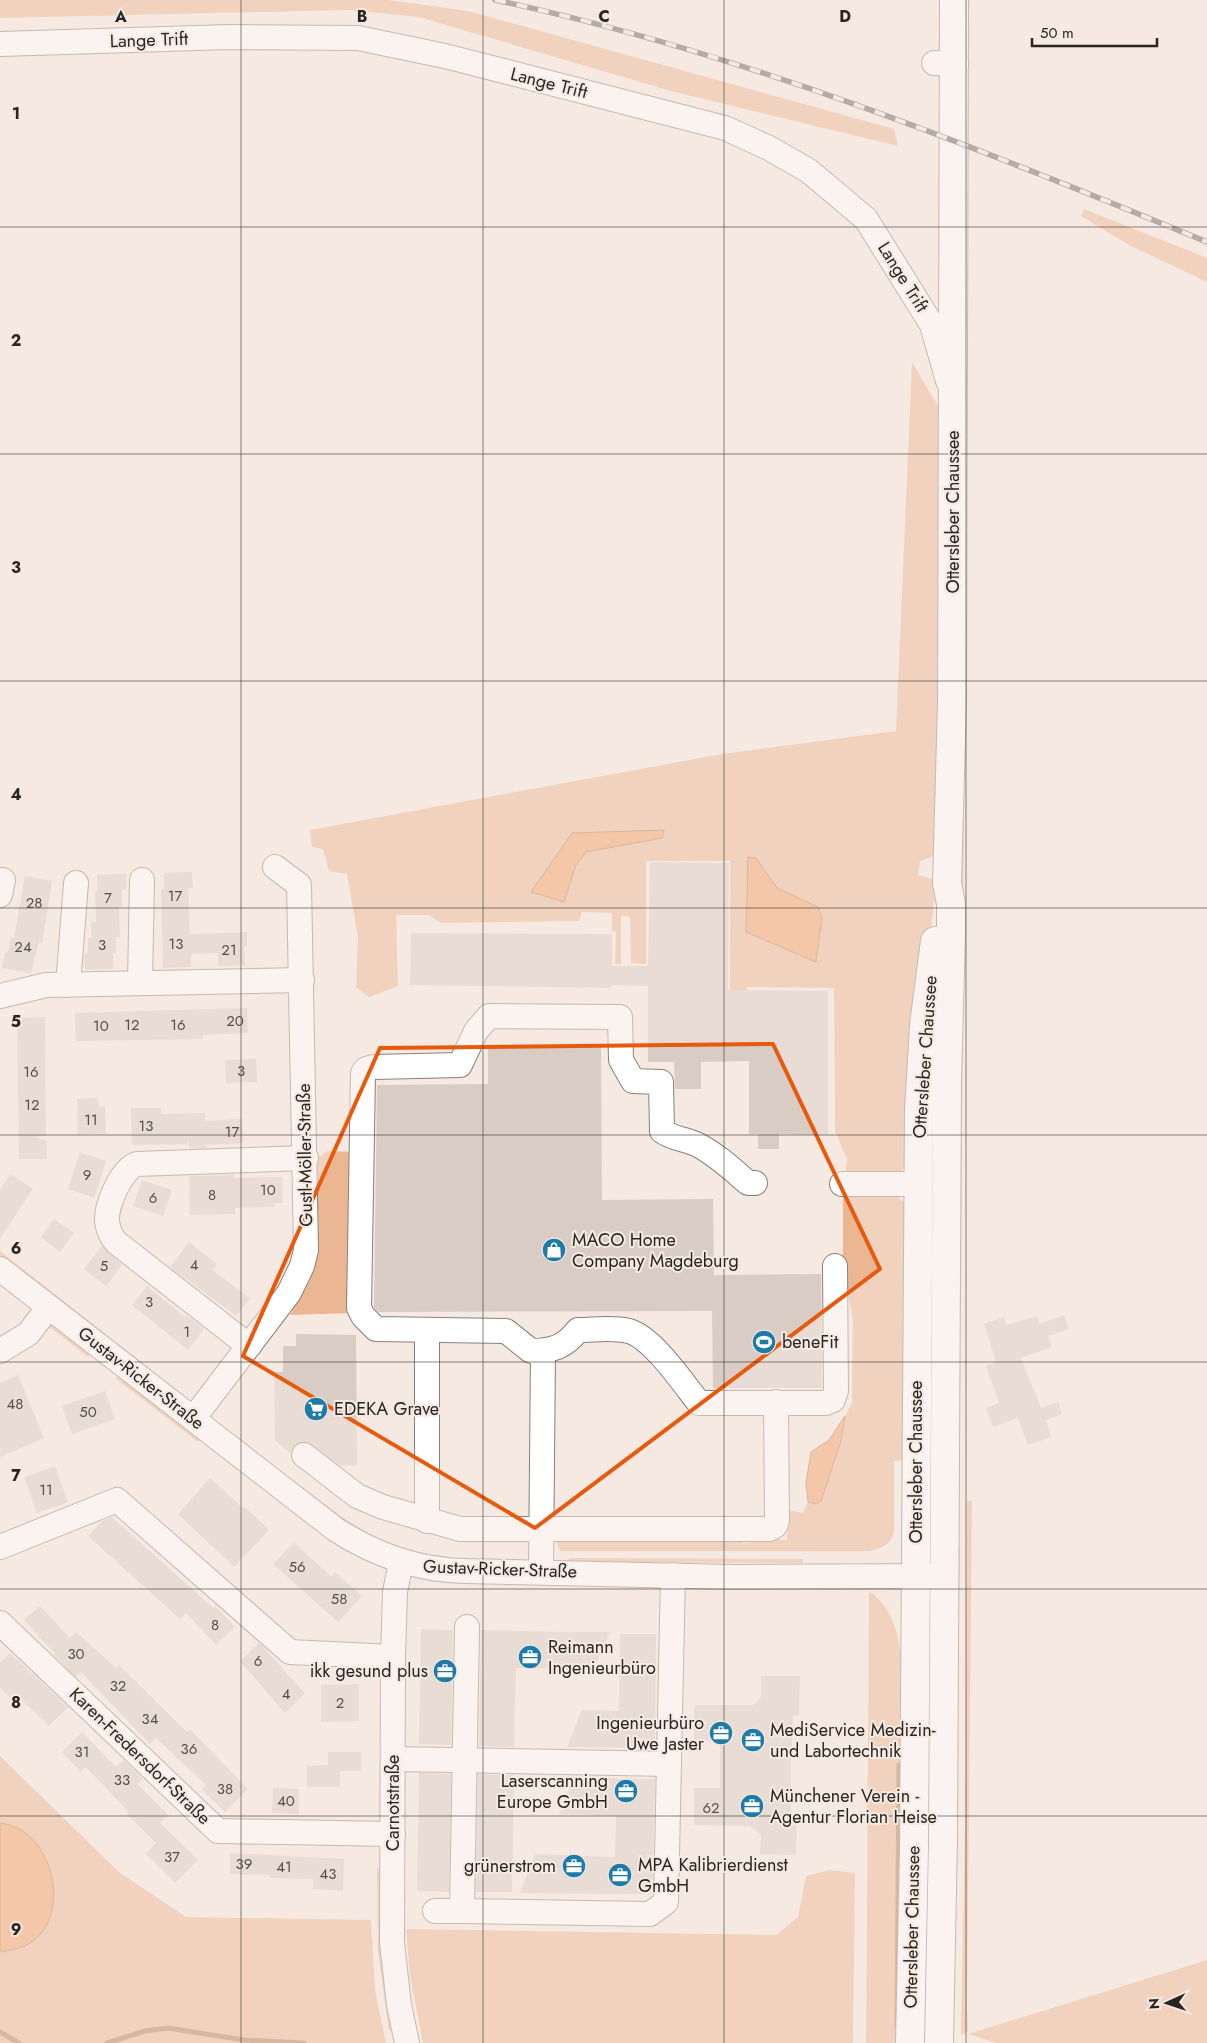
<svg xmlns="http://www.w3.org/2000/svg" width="1207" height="2043" font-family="Jost,sans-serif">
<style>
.green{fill:#ebb793}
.water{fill:#ef9e62;stroke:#b47a4f}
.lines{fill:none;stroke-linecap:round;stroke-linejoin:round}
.stream{stroke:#b47a4f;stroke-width:5}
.building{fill:#d8ccc5}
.minor-casing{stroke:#8a7f78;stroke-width:26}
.major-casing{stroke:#8a7f78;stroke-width:30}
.minor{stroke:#fff;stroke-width:24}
.major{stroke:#fff;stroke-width:28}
.rail-casing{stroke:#665f5b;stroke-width:5.5}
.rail{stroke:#f5e9e1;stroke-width:4;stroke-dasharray:11;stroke-linecap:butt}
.marked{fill:none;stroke:#e8590c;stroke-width:4;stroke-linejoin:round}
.grid{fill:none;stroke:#292522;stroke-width:1;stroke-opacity:0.55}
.labels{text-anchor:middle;stroke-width:4;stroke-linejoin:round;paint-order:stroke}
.number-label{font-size:15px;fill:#554f4b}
.street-label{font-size:18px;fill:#292522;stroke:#f5e9e1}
.poi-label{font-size:18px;fill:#292522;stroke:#f5e9e1;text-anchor:start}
.grid-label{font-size:16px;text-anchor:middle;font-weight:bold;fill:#292522;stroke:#f5e9e1;stroke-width:4;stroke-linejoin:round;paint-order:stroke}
</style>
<rect width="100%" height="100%" fill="#f5e9e1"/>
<g class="green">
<path d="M0,0H389L468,11L894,129L898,146L671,91L419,17L348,10L0,18Z"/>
<path d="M1084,209L1207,258V282L1129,245L1081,216Z"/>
<path d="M912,362L939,408L936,855L920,861L918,875L936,880L907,1164L897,1176H845L847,1159L835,1131L834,988L747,987L746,1047L730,1046V861H646V964L631,963L630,917L621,916V964H615L616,931H612V913L582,912L579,921L441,923L429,915H396L398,986L369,997L356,987L358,937L347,874L329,871L323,849L312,847L310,830L722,754L896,731Z"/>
<path d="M962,810L964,819L961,1305L955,1298L958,813Z"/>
<path d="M328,1151L356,1152L352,1313L290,1315C299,1300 310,1284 314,1267C323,1233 316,1193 315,1159Z"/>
<path d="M843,1194H893L907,1204V1460L894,1461V1531C892,1544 881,1549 869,1551H560L555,1539L737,1540C745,1546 753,1541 761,1539C768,1538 779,1540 787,1540L788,1510L803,1513L808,1502L816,1504L821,1501L841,1442L845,1416L852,1403L853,1318L843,1274Z"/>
<path d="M0,1251L173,1387V1388L162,1382L0,1258Z"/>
<path d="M53,1322L92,1352L88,1357L46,1324Z"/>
<path d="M119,1375L201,1437L198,1442L116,1379Z"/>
<path d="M301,1486C351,1525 386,1551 452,1557V1559L422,1556L367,1538L299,1490Z"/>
<path d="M967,1501H972L967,2007L968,2031L961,2035L965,1830Z"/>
<path d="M953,1548H960L954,2015H951Z"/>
<path d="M570,1558L803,1559V1563L575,1562L567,1560Z"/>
<path d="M869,1591C893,1607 899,1637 902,1664L901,2043H866Z"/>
<path d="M0,1756L120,1873L186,1917L371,1920L375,1990L386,2043H0Z"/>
<path d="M377,1867L383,1873L394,2027L389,2031L378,1952Z"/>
<path d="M830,1870L855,1873L853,2043H423L410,1976L406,1929L776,1935L798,1917L806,1876Z"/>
<path d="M1207,1960V2043H996L968,2034Z"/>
</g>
<g class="water">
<path d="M664,830L662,838L586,852L576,865L564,902L531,892L572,833Z"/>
<path d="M748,857L756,858L777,888L818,907L822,918L816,962L746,932Z"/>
<path d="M845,1416L841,1441L821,1501L816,1504L808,1502L806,1483L811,1452L829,1440Z"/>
<path d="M0,1823C54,1828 73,1916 30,1943C21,1949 10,1950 0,1952Z"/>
</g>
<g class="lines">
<g class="stream">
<path d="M897,2027L899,1765"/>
<path d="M0,2032L19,2043"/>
<path d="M107,2043L145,2031L168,2028L244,2040L304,2043"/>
</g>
</g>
<g class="building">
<path d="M650,862L729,863L728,990L828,991V1135L779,1134V1149H758V1134H749V1061L701,1062V1089H675L674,1062H648V986L611,985V988L410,985L411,933L612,934V966H648Z"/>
<path d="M192,872L193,888H188L190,934L247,932V946H244L245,965L218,966V953L191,954V967L163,968L161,889H164V873Z"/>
<path d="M126,874V890H122V906H119L120,937H116V953H113V969L85,970L84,954L88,953V938H92L91,922H96L95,891H98L97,875Z"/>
<path d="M25,876L52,881L42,943L39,942L31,973L2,968L5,952L8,953L11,937L14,938Z"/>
<path d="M247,1008L248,1033L203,1035V1039L76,1041L75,1013Z"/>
<path d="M45,1017L46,1136L35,1137L47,1141V1159H19L17,1018Z"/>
<path d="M601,1047L602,1200L713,1199L714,1275L821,1274L822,1388H713L712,1311L379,1312L374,1308L377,1085L488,1084V1048Z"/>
<path d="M256,1059L257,1082L226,1083L225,1060Z"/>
<path d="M98,1098L99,1107L105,1106L106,1134L78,1135L77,1099Z"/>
<path d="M131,1108H161V1114L205,1113V1121L242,1119L243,1143L206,1145V1148H189V1140L187,1144L132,1145Z"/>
<path d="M80,1152L106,1161L94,1198L68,1189Z"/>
<path d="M10,1174L33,1189L0,1239V1190Z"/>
<path d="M234,1175V1178L282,1177L283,1203H274L275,1207L235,1208V1214L190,1215L189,1176Z"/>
<path d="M142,1180L172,1190L163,1216L133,1206Z"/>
<path d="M54,1219L74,1233L60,1252L41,1237Z"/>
<path d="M189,1242L217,1264L213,1270L250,1299L236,1316L170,1267Z"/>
<path d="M102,1246L122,1265L106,1286L84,1269Z"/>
<path d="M147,1286L185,1317L186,1315L204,1329L188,1350L132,1305Z"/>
<path d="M1064,1315L1069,1329L1048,1336L1052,1347L1021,1358L1041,1408L1058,1402L1062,1414L1046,1420L1051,1437L1028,1445L1018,1418L993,1427L986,1408L999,1403L986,1366L996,1362L984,1324L1004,1317L1006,1325L1037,1316L1039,1324Z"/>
<path d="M296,1334L356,1335L357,1465L340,1466L306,1442L298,1443L293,1447L290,1453L275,1440L274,1372H283V1346H296Z"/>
<path d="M18,1375L44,1438L0,1457V1383Z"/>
<path d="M105,1391L115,1419L72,1434L62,1406Z"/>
<path d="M55,1466L68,1502L37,1513L24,1477Z"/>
<path d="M210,1478L243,1508L244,1506L269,1530L234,1567L178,1514Z"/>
<path d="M112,1517L213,1608L215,1606L235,1627L216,1645L186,1613L180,1619L88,1536L102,1521Z"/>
<path d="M294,1542L331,1577L335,1572L362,1596L338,1622L273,1564Z"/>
<path d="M40,1606L70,1638L76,1632L116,1668L119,1665L187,1732L190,1729L248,1789L225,1812L202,1790L206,1785L156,1738L150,1744L81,1672L76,1677L54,1655L55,1654L24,1620Z"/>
<path d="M421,1629L453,1630L451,1745L419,1744Z"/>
<path d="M481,1630L563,1632H610L594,1669L516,1668L514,1747L479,1746Z"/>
<path d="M620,1634H656L655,1748L567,1747L582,1710L619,1711Z"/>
<path d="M259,1643L305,1693L285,1713L240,1661Z"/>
<path d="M10,1653L68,1707L49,1726L14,1693L10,1697L0,1688V1663Z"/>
<path d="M761,1676H800L799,1715H793L791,1759V1817H797L796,1855L760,1854L761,1835L750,1826L694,1825V1788H720V1741H694V1705H754L761,1697Z"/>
<path d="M359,1684V1721L321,1722V1685Z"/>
<path d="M82,1732L116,1767L124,1760L143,1779L137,1784L168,1815L160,1823L198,1860L175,1883L146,1854L156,1843L127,1814L129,1812L86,1767L81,1772L62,1752Z"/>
<path d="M328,1752H361V1771H340V1787H307V1766L328,1765Z"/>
<path d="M419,1773L451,1774L449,1892L417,1891Z"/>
<path d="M478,1774L514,1775L512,1892H476Z"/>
<path d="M574,1778L655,1779L652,1894L520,1893L535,1854L615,1857L616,1816L559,1814Z"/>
<path d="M273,1788L299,1789V1814L272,1813Z"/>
<path d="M230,1853L344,1859L343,1891L313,1889V1879L270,1878V1875L230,1874Z"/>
</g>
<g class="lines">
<g class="minor-casing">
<g id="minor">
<path d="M0,44L230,37L358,38L445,56L725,128L769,148L809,171L866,219L932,325L948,381"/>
<path d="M934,63L956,64"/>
<path d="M0,895L3,880"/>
<path d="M140,982L142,880"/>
<path d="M68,985L76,883"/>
<path d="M0,996L46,985L302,980"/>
<path d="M755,1183H748C733,1170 717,1155 698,1145C686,1139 673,1139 662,1131L661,1082L633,1081L621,1060L620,1017L489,1016L476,1031L460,1065L373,1067L366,1069L363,1073L359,1308L363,1316L376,1329L506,1331L531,1351C552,1351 565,1347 578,1330C594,1330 613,1327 629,1331C653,1338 683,1383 699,1403H826L833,1400L836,1391L835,1266"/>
<path d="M842,1184H918"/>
<path d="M0,1269L335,1529C375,1555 416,1570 464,1571L734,1577L946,1576"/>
<path d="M427,1330V1521"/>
<path d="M249,1346L117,1243C111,1237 108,1230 107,1221C106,1206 121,1169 137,1164L306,1158"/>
<path d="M0,1351L28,1334L49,1307"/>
<path d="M193,1419L289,1293L302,1266L306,1250L299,885L275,867"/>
<path d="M304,1455L357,1496L383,1507L460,1529H769L775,1526L777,1521L776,1402"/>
<path d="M0,1547L117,1500L290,1652L393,1657"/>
<path d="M401,1562L395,1592L393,1657L392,1943L399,2005L407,2043"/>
<path d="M541,1572L543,1351"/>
<path d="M0,1623L218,1831L393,1834"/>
<path d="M467,1627L462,1911L650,1914L666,1902L673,1575"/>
<path d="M393,1759L669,1764"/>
<path d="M435,1911H462"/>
</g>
</g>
<g class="major-casing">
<g id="major">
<path d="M910,2043L914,1849L919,1110L924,1025L935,941"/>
<path d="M939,2043L943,1839L947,1082L951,935V904L947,883L952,703L954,0"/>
</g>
</g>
<use href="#minor" class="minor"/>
<use href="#major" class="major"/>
<g class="rail-casing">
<path id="rail" d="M495,0C741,52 975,147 1207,242"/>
</g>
<use href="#rail" class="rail"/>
</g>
<path d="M0 0H1207V2043H0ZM773,1044L880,1269L535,1528L243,1356L380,1048Z" fill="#f5e9e1" fill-opacity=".55" fill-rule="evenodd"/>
<path class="marked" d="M773,1044L880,1269L535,1528L243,1356L380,1048Z"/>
<path class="grid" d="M241,0V2043M483,0V2043M724,0V2043M966,0V2043M0,227H1207M0,454H1207M0,681H1207M0,908H1207M0,1135H1207M0,1362H1207M0,1589H1207M0,1816H1207"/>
<defs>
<g id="shop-disc" transform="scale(1.25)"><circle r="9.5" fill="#1d7ba8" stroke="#f5e9e1"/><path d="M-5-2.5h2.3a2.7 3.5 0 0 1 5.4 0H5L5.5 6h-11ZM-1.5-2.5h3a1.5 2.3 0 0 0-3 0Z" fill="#fff"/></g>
<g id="stadium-disc" transform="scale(1.25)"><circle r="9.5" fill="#1d7ba8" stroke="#f5e9e1"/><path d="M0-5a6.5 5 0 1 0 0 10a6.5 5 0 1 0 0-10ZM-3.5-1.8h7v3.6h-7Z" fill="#fff"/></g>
<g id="supermarket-disc" transform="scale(1.25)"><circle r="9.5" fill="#1d7ba8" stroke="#f5e9e1"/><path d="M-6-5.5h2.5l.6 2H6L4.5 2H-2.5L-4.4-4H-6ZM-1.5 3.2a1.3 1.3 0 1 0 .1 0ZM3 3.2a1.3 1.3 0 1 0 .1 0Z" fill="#fff"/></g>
<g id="office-disc" transform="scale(1.25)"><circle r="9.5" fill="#1d7ba8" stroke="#f5e9e1"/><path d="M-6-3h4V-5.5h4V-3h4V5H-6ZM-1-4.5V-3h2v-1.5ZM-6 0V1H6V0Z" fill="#fff"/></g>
</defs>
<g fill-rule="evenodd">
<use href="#shop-disc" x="554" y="1250"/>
<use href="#stadium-disc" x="764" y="1342"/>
<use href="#supermarket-disc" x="316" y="1409"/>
<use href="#office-disc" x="530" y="1657"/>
<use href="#office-disc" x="445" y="1671"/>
<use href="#office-disc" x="721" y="1733"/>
<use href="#office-disc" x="753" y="1740"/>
<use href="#office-disc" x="626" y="1791"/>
<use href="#office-disc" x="752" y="1806"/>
<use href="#office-disc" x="574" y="1866"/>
<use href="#office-disc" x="620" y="1875"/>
</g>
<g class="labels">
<g class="number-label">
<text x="175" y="901">17</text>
<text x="108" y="903">7</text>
<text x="34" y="908">28</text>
<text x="176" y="949">13</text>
<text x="102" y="950">3</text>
<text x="23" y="952">24</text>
<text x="229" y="955">21</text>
<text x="235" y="1026">20</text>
<text x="132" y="1030">12</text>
<text x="178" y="1030">16</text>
<text x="101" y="1031">10</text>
<text x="241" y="1076">3</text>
<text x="31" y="1077">16</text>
<text x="32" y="1110">12</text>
<text x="91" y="1125">11</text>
<text x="146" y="1131">13</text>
<text x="232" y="1137">17</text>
<text x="87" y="1180">9</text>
<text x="268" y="1195">10</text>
<text x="212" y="1200">8</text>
<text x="153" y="1203">6</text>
<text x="194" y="1270">4</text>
<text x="104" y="1271">5</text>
<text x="149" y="1307">3</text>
<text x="187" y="1337">1</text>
<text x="15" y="1409">48</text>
<text x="88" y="1417">50</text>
<text x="46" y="1495">11</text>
<text x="297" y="1572">56</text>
<text x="339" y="1604">58</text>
<text x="215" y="1630">8</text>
<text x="76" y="1659">30</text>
<text x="258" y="1666">6</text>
<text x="118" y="1691">32</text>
<text x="286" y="1699">4</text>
<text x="340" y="1708">2</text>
<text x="150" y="1724">34</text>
<text x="189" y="1754">36</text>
<text x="82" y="1757">31</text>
<text x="122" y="1785">33</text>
<text x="225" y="1794">38</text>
<text x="286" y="1806">40</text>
<text x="711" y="1813">62</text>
<text x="172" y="1862">37</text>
<text x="244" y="1869">39</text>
<text x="284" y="1872">41</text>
<text x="328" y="1879">43</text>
</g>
<g class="street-label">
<text transform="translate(149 40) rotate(-2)" y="6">Lange Trift</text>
<text transform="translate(549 83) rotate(14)" y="6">Lange Trift</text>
<text transform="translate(903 277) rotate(58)" y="6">Lange Trift</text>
<text transform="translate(953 512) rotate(-90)" y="6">Ottersleber Chaussee</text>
<text transform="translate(925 1057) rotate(-86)" y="6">Ottersleber Chaussee</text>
<text transform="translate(305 1155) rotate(-91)" y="6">Gustl-Möller-Straße</text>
<text transform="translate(141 1378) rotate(38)" y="6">Gustav-Ricker-Straße</text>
<text transform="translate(916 1462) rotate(-90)" y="6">Ottersleber Chaussee</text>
<text transform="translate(500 1569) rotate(2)" y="6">Gustav-Ricker-Straße</text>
<text transform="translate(140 1756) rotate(44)" y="6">Karen-Fredersdorf-Straße</text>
<text transform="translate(393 1803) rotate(-90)" y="6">Carnotstraße</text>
<text transform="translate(912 1927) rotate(-89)" y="6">Ottersleber Chaussee</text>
</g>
<g class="poi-label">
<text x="572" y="1246">MACO Home<tspan x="572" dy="21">Company Magdeburg</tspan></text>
<text x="782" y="1348">beneFit</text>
<text x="334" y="1415">EDEKA Grave</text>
<text x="548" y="1653">Reimann<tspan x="548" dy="21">Ingenieurbüro</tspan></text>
<text x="428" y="1677" text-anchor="end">ikk gesund plus</text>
<text x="704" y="1729" text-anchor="end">Ingenieurbüro<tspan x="704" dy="21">Uwe Jaster</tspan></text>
<text x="770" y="1736">MediService Medizin-<tspan x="770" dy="21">und Labortechnik</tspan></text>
<text x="608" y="1787" text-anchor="end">Laserscanning<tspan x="608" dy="21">Europe GmbH</tspan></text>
<text x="770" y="1802">Münchener Verein -<tspan x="770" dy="21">Agentur Florian Heise</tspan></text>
<text x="638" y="1871">MPA Kalibrierdienst<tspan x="638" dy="21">GmbH</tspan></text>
<text x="556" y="1872" text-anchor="end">grünerstrom</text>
</g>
</g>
<g class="grid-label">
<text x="121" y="22">A</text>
<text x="362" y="22">B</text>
<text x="604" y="22">C</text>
<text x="845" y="22">D</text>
<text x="16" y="119">1</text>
<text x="16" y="346">2</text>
<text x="16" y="573">3</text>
<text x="16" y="800">4</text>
<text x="16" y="1027">5</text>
<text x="16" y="1254">6</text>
<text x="16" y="1481">7</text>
<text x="16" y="1708">8</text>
<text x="16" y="1935">9</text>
</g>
<g transform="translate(1167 2003) rotate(267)" stroke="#f5e9e1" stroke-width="4" paint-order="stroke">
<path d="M0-4L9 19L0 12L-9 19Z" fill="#292522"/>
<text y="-8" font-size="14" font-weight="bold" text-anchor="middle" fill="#292522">N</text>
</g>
<path d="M1032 38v8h125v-8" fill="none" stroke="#292522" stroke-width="2.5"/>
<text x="1040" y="38" font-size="15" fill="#292522" stroke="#f5e9e1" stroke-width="4" paint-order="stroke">50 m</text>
</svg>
